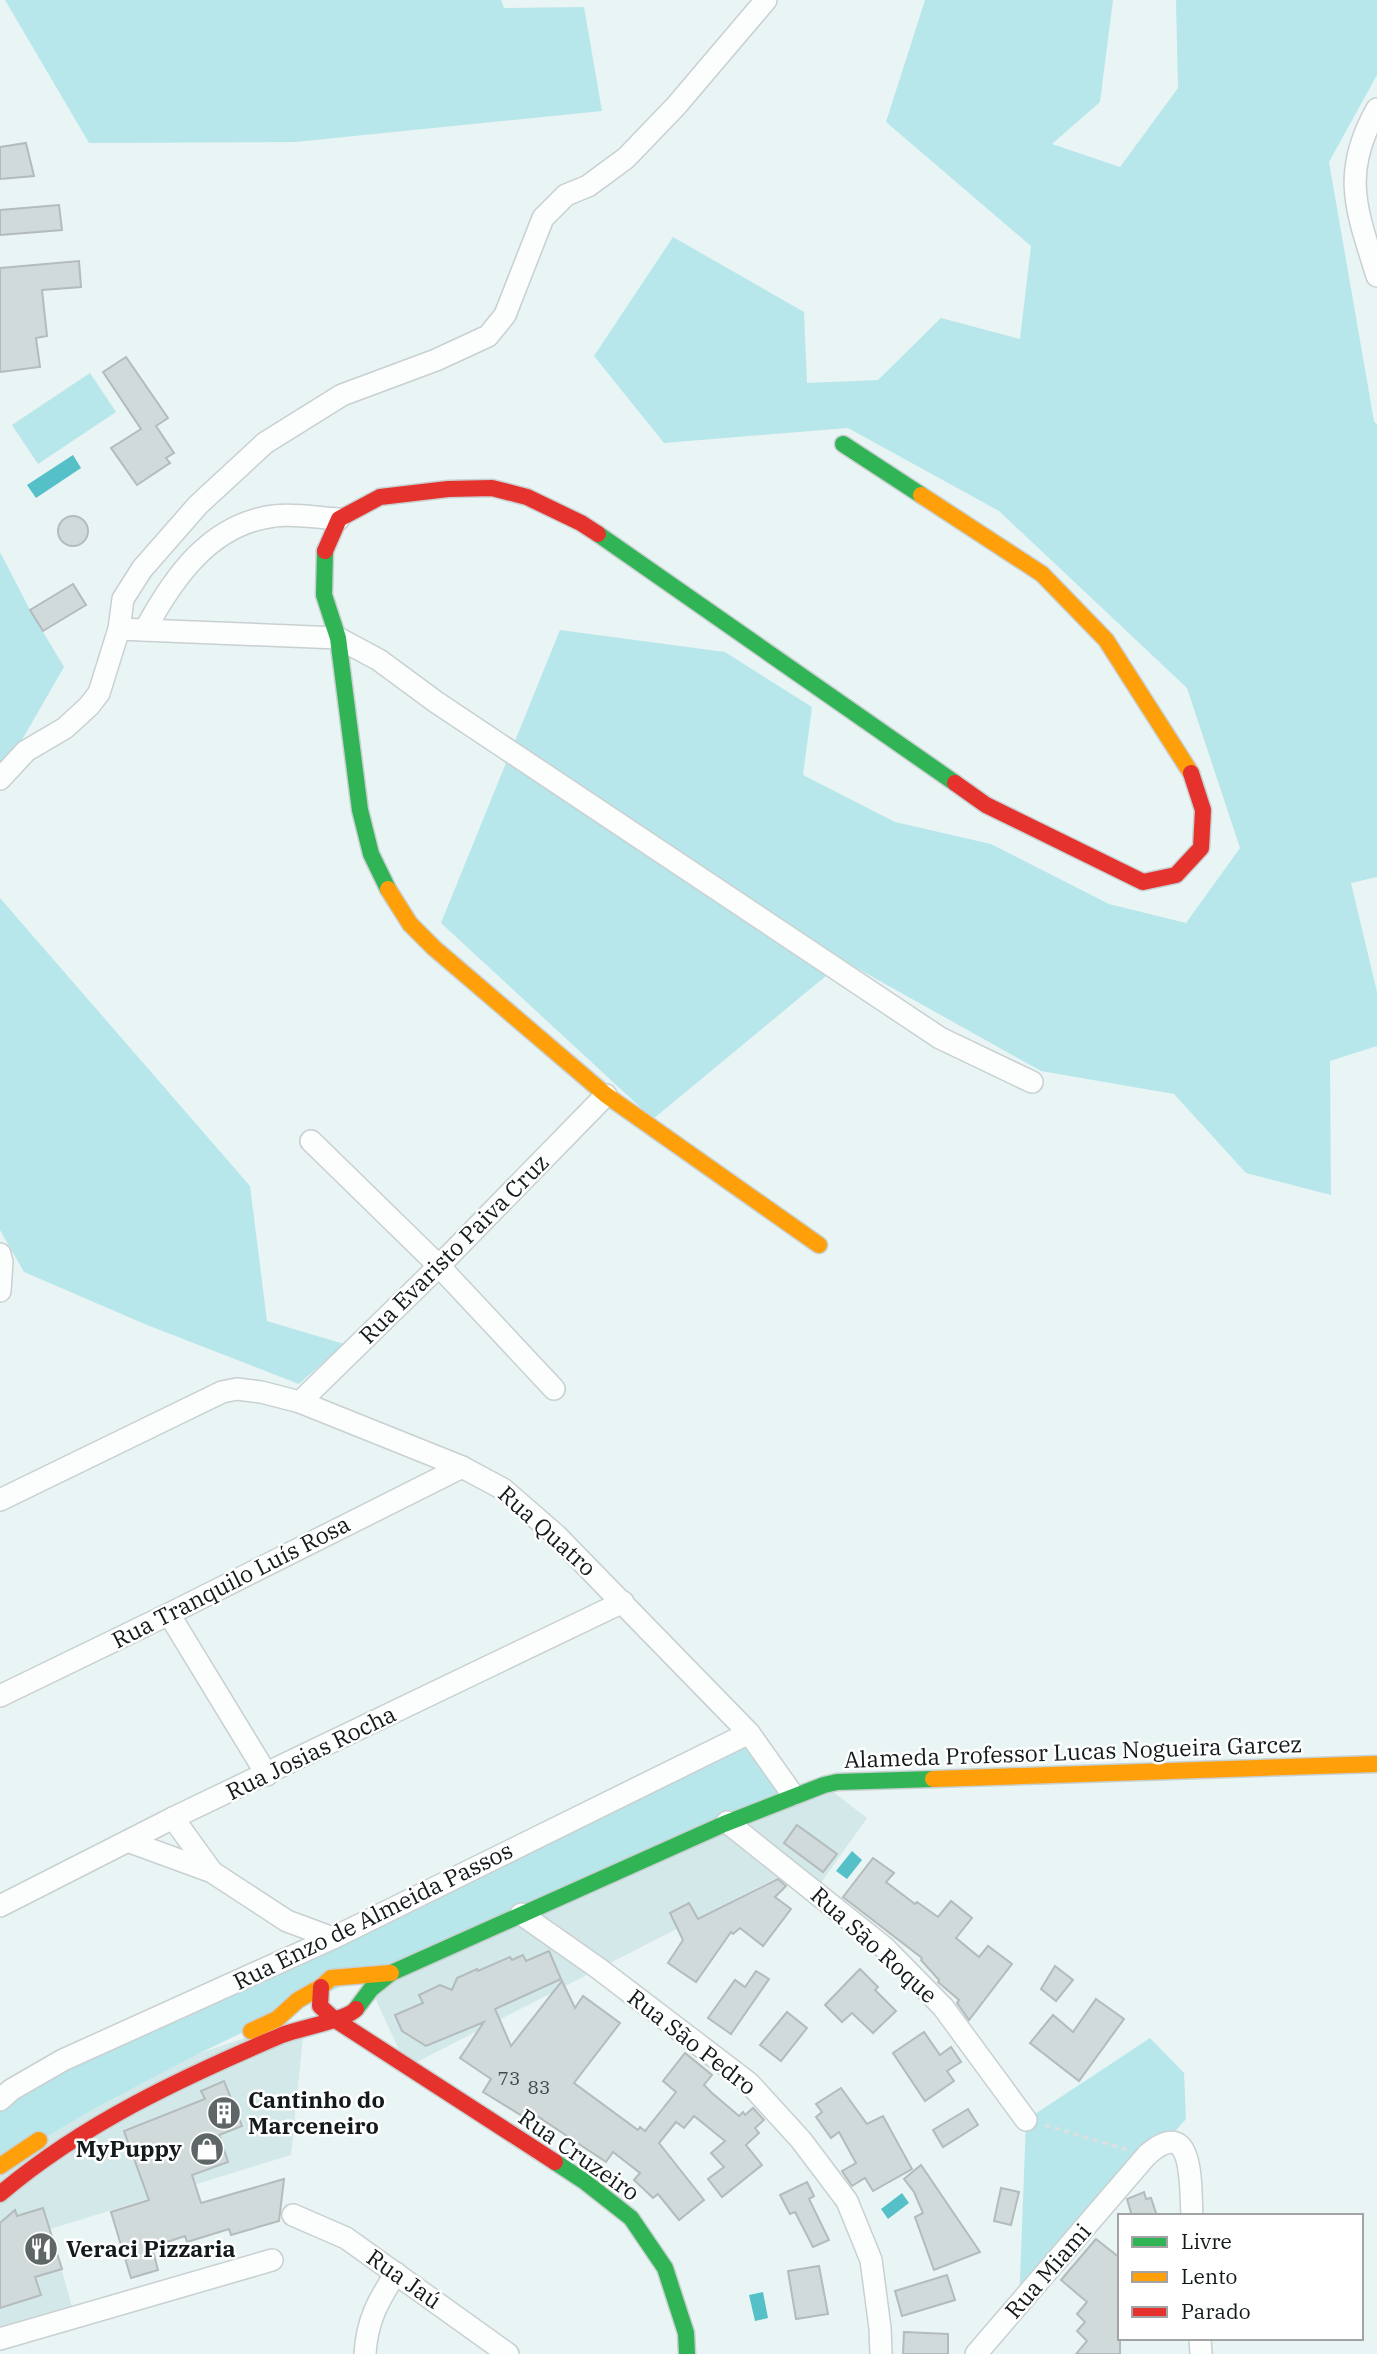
<svg xmlns="http://www.w3.org/2000/svg" width="1377" height="2354" font-family="'IBM Plex Serif',serif">
<style>
.built{fill:#d3e8e9}
.green{fill:#b8e7eb}
.water{fill:#55c0c7}
.building{fill:#d1dada;stroke:#b3bbbc;stroke-width:2}
.lines{fill:none;stroke-linecap:round;stroke-linejoin:round}
.street-casing{stroke:#c8d0d1;stroke-width:24}
.fast-casing{stroke:#c8d0d1;stroke-width:19}
.slow-casing{stroke:#c8d0d1;stroke-width:19}
.jam-casing{stroke:#c8d0d1;stroke-width:19}
.path{stroke:#dde0e1;stroke-width:3.5;stroke-dasharray:5 5;stroke-linecap:butt}
.street{stroke:#fcfdfd;stroke-width:21}
.fast{stroke:#30b455;stroke-width:16}
.slow{stroke:#ff9f0a;stroke-width:16}
.jam{stroke:#e5322d;stroke-width:16}
.labels{text-anchor:middle;stroke-width:5;stroke-linejoin:round;paint-order:stroke}
.number-label{font-size:19px;fill:#424a4b}
.street-label{font-size:23px;fill:#131a1b;stroke:#fff}
.poi-label{font-size:23px;font-weight:bold;fill:#131a1b;stroke:#fff;text-anchor:start}
</style>
<rect width="100%" height="100%" fill="#e9f4f4"/>
<g class="built">
<path d="M824,1785L867,1818L815,1891L790,1871L407,2067L371,1989Z"/>
<path d="M305,2018L291,2155L50,2229L75,2317L0,2339V2170L18,2154L92,2110L200,2053Z"/>
</g>
<g class="green">
<path d="M5,0H501L504,8L584,7L602,111L295,142L89,143Z"/>
<path d="M925,0H1113L1100,102L1052,144L1120,167L1178,88L1176,0H1377V75L1329,162L1374,421L1377,425V877L1351,883L1377,992V1046L1330,1061L1331,1195L1246,1173L1174,1094L1041,1071L844,961L653,1119L441,923L560,630L725,652L812,707L803,775L895,822L991,844L1109,904L1186,923L1240,848L1187,688L999,511L848,428L664,443L594,356L673,237L804,312L807,383L878,380L941,318L1020,339L1031,246L886,122Z"/>
<path d="M90,373L116,412L38,464L12,425Z"/>
<path d="M0,552L30,610L64,667L0,778Z"/>
<path d="M0,898L250,1186L267,1321L344,1344L299,1384L147,1325L24,1272L0,1230Z"/>
<path d="M749,1741L788,1793L301,2004L200,2053L92,2110L18,2154L0,2170V2101Z"/>
<path d="M1150,2038L1184,2073L1186,2119L1019,2307L1026,2120Z"/>
</g>
<g class="water">
<path d="M73,455L81,468L36,498L27,485Z"/>
<path d="M852,1851L862,1860L847,1879L836,1871Z"/>
<path d="M902,2193L909,2203L888,2219L881,2209Z"/>
<path d="M763,2292L768,2318L755,2321L749,2295Z"/>
</g>
<g class="building">
<path d="M26,143L34,176L0,179V147Z"/>
<path d="M59,205L62,230L0,235V210Z"/>
<path d="M79,261L81,287L42,290L47,336L36,338L40,367L0,372V268Z"/>
<path d="M126,357L168,418L156,426L174,453L166,458L170,463L137,485L111,448L141,429L103,372Z"/>
<circle cx="73" cy="531" r="15"/>
<path d="M73,584L86,605L43,631L30,610Z"/>
<path d="M797,1825L837,1854L823,1872L784,1843Z"/>
<path d="M873,1858L894,1873L886,1882L915,1904L917,1902L938,1917L951,1901L972,1918L956,1938L979,1957L988,1946L1012,1964L969,2020L957,2003L959,2000L938,1982L939,1980L921,1960L922,1958L843,1897Z"/>
<path d="M778,1879L786,1886L775,1897L791,1909L763,1946L740,1928L733,1934L731,1932L696,1982L668,1963L683,1940L670,1913L689,1903L698,1919Z"/>
<path d="M549,1951L561,1979L495,2009L511,2046L562,1981L575,2008L583,1996L620,2023L574,2083L638,2130L640,2127L645,2131L676,2092L663,2081L685,2053L712,2075L704,2085L712,2093L739,2116L743,2112L745,2115L753,2108L764,2120L755,2128L759,2133L746,2145L762,2165L722,2197L708,2179L724,2167L711,2153L725,2141L694,2116L684,2128L676,2122L659,2143L704,2200L679,2220L658,2194L653,2198L634,2180L640,2173L613,2152L606,2162L528,2110L524,2117L483,2092L491,2079L460,2058L484,2022L426,2046L402,2031L395,2015L423,2003L419,1995L440,1985L452,1990L457,1978L477,1969L478,1971L510,1957L512,1960L523,1955L526,1961Z"/>
<path d="M1055,1966L1073,1980L1056,2001L1041,1989Z"/>
<path d="M860,1969L878,1987L875,1990L896,2011L873,2033L852,2013L842,2022L825,2005Z"/>
<path d="M756,1971L769,1979L731,2034L708,2018L735,1980L745,1987Z"/>
<path d="M1096,1999L1124,2019L1079,2081L1030,2043L1053,2015L1073,2032Z"/>
<path d="M787,2012L807,2028L781,2061L760,2045Z"/>
<path d="M924,2032L940,2055L951,2047L961,2062L947,2071L954,2081L925,2101L893,2053Z"/>
<path d="M224,2081L242,2126L219,2135L228,2162L192,2175L201,2203L284,2179L279,2221L231,2235L229,2229L187,2242L185,2236L152,2247L158,2270L131,2278L111,2212L149,2200L124,2131L205,2099L201,2091Z"/>
<path d="M841,2088L867,2124L883,2116L912,2169L873,2191L865,2178L852,2186L842,2171L856,2163L839,2132L831,2138L816,2117L822,2112L816,2104Z"/>
<path d="M968,2109L978,2125L943,2147L933,2130Z"/>
<path d="M921,2165L980,2252L934,2270L915,2217L923,2213L914,2192L904,2179Z"/>
<path d="M807,2182L814,2196L809,2199L829,2240L813,2247L795,2212L790,2214L780,2195Z"/>
<path d="M1001,2188L1019,2192L1011,2225L994,2221Z"/>
<path d="M1144,2192L1146,2199L1151,2198L1157,2216H1132L1127,2199Z"/>
<path d="M43,2208L62,2269L35,2277L41,2295L0,2308V2223L15,2210L17,2216Z"/>
<path d="M1096,2239L1120,2258V2354H1076L1087,2341L1077,2331L1085,2322L1077,2314L1087,2302L1061,2280Z"/>
<path d="M819,2266L828,2314L796,2319L788,2271Z"/>
<path d="M947,2275L955,2300L902,2316L895,2291Z"/>
<path d="M904,2332L948,2334V2354H903Z"/>
</g>
<g class="lines">
<g class="street-casing">
<g id="street">
<path d="M1377,109C1340,174 1357,211 1377,276"/>
<path d="M119,629L338,638L379,660L436,702L940,1038L1032,1082"/>
<path d="M145,630C173,578 210,524 274,516C294,513 318,518 339,519"/>
<path d="M0,779L26,751L65,728L89,706L99,693L119,629L123,599L142,569L198,505L265,443L342,395L436,360L488,336L505,315L543,218L566,195L588,186L626,158L676,106L766,0"/>
<path d="M311,1141L439,1266L554,1389"/>
<path d="M0,1254L2,1262L0,1291"/>
<path d="M300,1402L439,1266L606,1095"/>
<path d="M0,1500L222,1392L237,1389L261,1392L300,1402L462,1467L503,1489L556,1535L749,1733L793,1795"/>
<path d="M169,1614L267,1775"/>
<path d="M0,1696L169,1614L462,1467"/>
<path d="M173,1818L212,1872"/>
<path d="M727,1822L885,1948L943,2007L1026,2120"/>
<path d="M130,1842L212,1872L287,1921L333,1938"/>
<path d="M0,1906L173,1818L623,1602"/>
<path d="M521,1914L598,1968L749,2083L801,2140L847,2201L871,2260L880,2328L881,2354"/>
<path d="M0,2100L11,2090L63,2060L333,1938L749,1733"/>
<path d="M293,2215L346,2238L508,2354"/>
<path d="M1200,2338L1201,2354"/>
<path d="M0,2339L272,2260"/>
<path d="M365,2354C367,2320 378,2301 396,2273"/>
<path d="M976,2354L1147,2155C1195,2113 1190,2186 1192,2216"/>
</g>
</g>
<g class="fast-casing">
<g id="fast">
<path d="M843,444L921,495"/>
<path d="M598,534L955,783"/>
<path d="M325,551L324,595L338,638L360,810L371,854L388,889"/>
<path d="M356,2009L371,1989L391,1973L724,1824L824,1785L837,1782L933,1779"/>
<path d="M555,2162L584,2181L631,2218L665,2268L686,2333L687,2354"/>
</g>
</g>
<g class="slow-casing">
<g id="slow">
<path d="M921,495L1042,574L1106,640L1191,773"/>
<path d="M388,889L410,924L434,948L606,1095L819,1245"/>
<path d="M933,1779L1377,1764"/>
<path d="M251,2031L277,2019L298,2000L321,1987L331,1978L391,1973"/>
<path d="M0,2166L39,2140"/>
</g>
</g>
<g class="jam-casing">
<g id="jam">
<path d="M325,551L339,519L380,497L448,489L492,488L527,497L581,523L598,534"/>
<path d="M955,783L986,805L1143,882L1176,875L1201,848L1203,810L1191,773"/>
<path d="M321,1987L320,2006L334,2019L555,2162"/>
<path d="M0,2194C82,2124 183,2077 282,2035C300,2028 347,2020 356,2009"/>
</g>
</g>
<path class="path" d="M1045,2125L1128,2150"/>
<use href="#street" class="street"/>
<use href="#fast" class="fast"/>
<use href="#slow" class="slow"/>
<use href="#jam" class="jam"/>
</g>
<defs>
<g id="building-disc" transform="scale(1.75)"><circle r="9.5" fill="#5e6667" stroke="#fff"/><path d="M-4-6H4V6H1V3H-1V6H-4ZM-2.5-4.3h1.7v1.8h-1.7ZM.8-4.3h1.7v1.8H.8ZM-2.5-1h1.7V.8h-1.7ZM.8-1h1.7V.8H.8Z" fill="#fff"/></g>
<g id="shop-disc" transform="scale(1.75)"><circle r="9.5" fill="#5e6667" stroke="#fff"/><path d="M-5-2.5h2.3a2.7 3.5 0 0 1 5.4 0H5L5.5 6h-11ZM-1.5-2.5h3a1.5 2.3 0 0 0-3 0Z" fill="#fff"/></g>
<g id="restaurant-disc" transform="scale(1.75)"><circle r="9.5" fill="#5e6667" stroke="#fff"/><path d="M-5-6h1v4h1v-4h1v4h1v-4h1v5L-1.5 .5V6h-2V.5L-5-1ZM5-6V6H3V1.5H1.5Q1.5-4 5-6Z" fill="#fff"/></g>
</defs>
<g fill-rule="evenodd">
<use href="#building-disc" x="224" y="2113"/>
<use href="#shop-disc" x="207" y="2149"/>
<use href="#restaurant-disc" x="41" y="2249"/>
</g>
<g class="labels">
<g class="number-label">
<text x="509" y="2085">73</text>
<text x="539" y="2094">83</text>
</g>
<g class="street-label">
<text transform="translate(454 1249) rotate(-45)" y="8">Rua Evaristo Paiva Cruz</text>
<text transform="translate(547 1531) rotate(42)" y="8">Rua Quatro</text>
<text transform="translate(231 1582) rotate(-27)" y="8">Rua Tranquilo Luís Rosa</text>
<text transform="translate(1073 1752) rotate(-2)" y="8">Alameda Professor Lucas Nogueira Garcez</text>
<text transform="translate(311 1753) rotate(-26)" y="8">Rua Josias Rocha</text>
<text transform="translate(373 1916) rotate(-26)" y="8">Rua Enzo de Almeida Passos</text>
<text transform="translate(874 1945) rotate(42)" y="8">Rua São Roque</text>
<text transform="translate(692 2042) rotate(38)" y="8">Rua São Pedro</text>
<text transform="translate(579 2155) rotate(35)" y="8">Rua Cruzeiro</text>
<text transform="translate(1048 2271) rotate(-49)" y="8">Rua Miami</text>
<text transform="translate(404 2279) rotate(35)" y="8">Rua Jaú</text>
</g>
<g class="poi-label">
<text x="248" y="2108">Cantinho do<tspan x="248" dy="26">Marceneiro</tspan></text>
<text x="182" y="2157" text-anchor="end">MyPuppy</text>
<text x="66" y="2257">Veraci Pizzaria</text>
</g>
</g>
<rect x="1118" y="2214" width="245" height="126" fill="#ffffff" stroke="#a1a3a4" stroke-width="2"/>
<rect x="1132" y="2237" width="35" height="10" fill="#30b455" stroke="#a1a3a4" stroke-width="2"/>
<text x="1181" y="2249" font-size="21" fill="#131a1b">Livre</text>
<rect x="1132" y="2272" width="35" height="10" fill="#ff9f0a" stroke="#a1a3a4" stroke-width="2"/>
<text x="1181" y="2284" font-size="21" fill="#131a1b">Lento</text>
<rect x="1132" y="2307" width="35" height="10" fill="#e5322d" stroke="#a1a3a4" stroke-width="2"/>
<text x="1181" y="2319" font-size="21" fill="#131a1b">Parado</text>
</svg>
